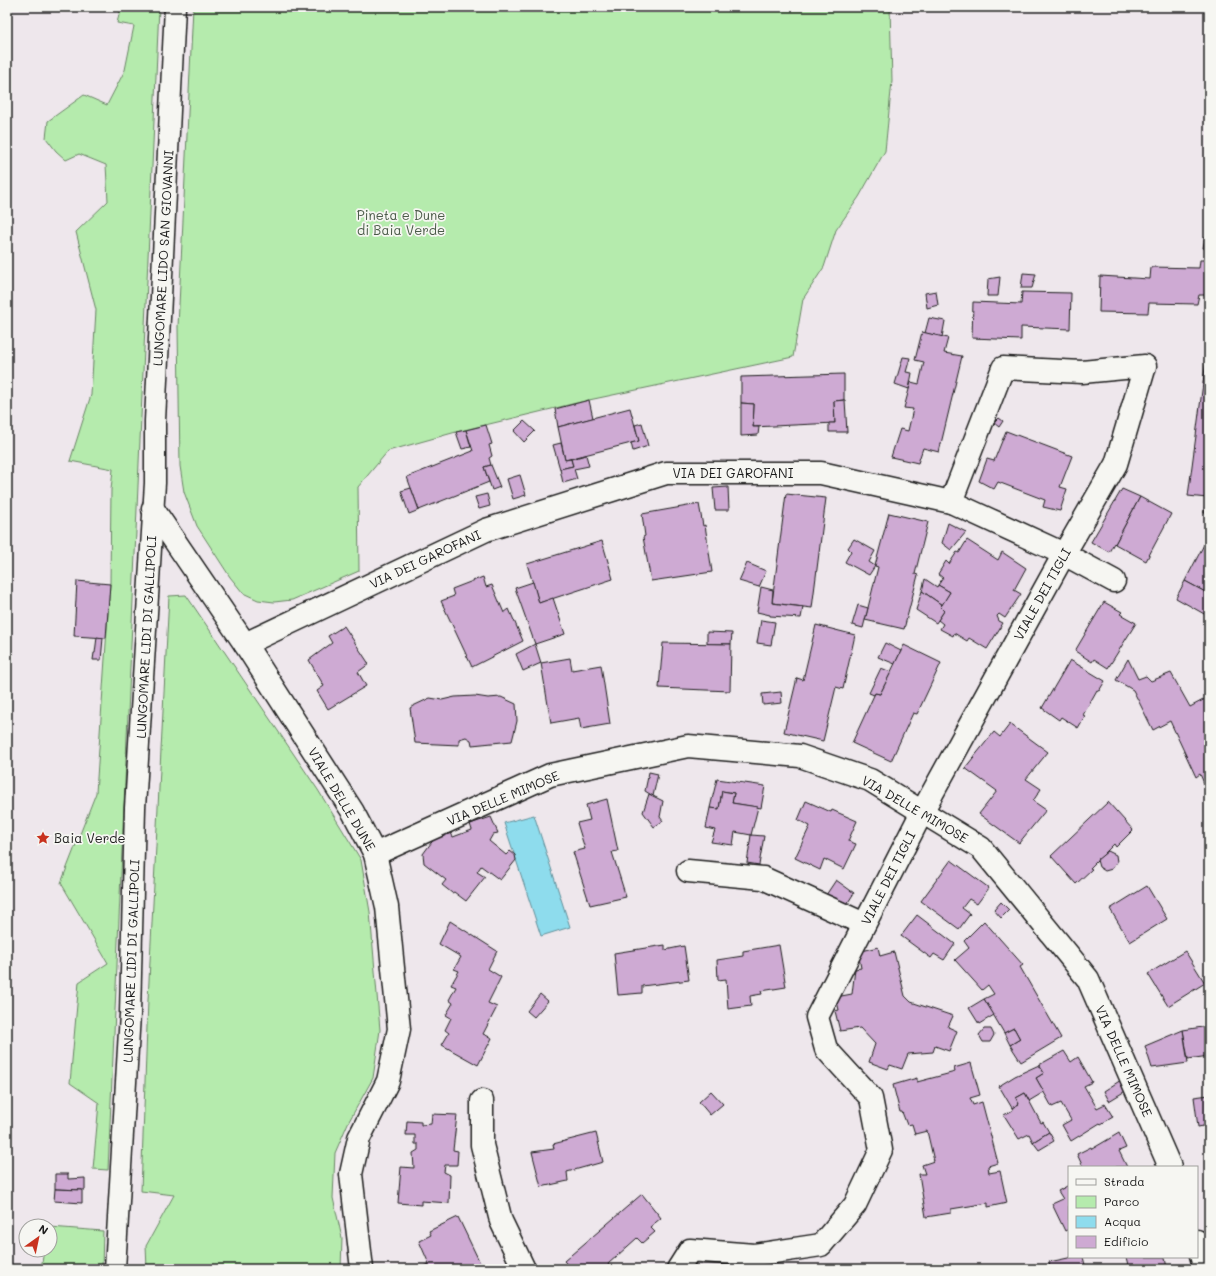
<svg xmlns="http://www.w3.org/2000/svg" width="1216" height="1276" font-family="Mali,sans-serif">
<style>
.green{fill:#b5ebad;stroke:#688464}
.water{fill:#8edced;stroke:#608f99}
.building{fill:#ceaad3;stroke:#1c1c1c}
.lines{fill:none;stroke-linecap:round;stroke-linejoin:round}
.pedestrian-casing{stroke:#1c1c1c;stroke-width:23}
.minor-casing{stroke:#1c1c1c;stroke-width:25}
.tertiary-casing{stroke:#1c1c1c;stroke-width:25}
.pedestrian{stroke:#f6f6f2;stroke-width:20}
.minor{stroke:#f6f6f2;stroke-width:22}
.tertiary{stroke:#f6f6f2;stroke-width:22}
.labels{text-anchor:middle;stroke-width:3.5;stroke-linejoin:round;paint-order:stroke}
.park-label{font-size:13px;fill:#4a5a48;stroke:#f6f6f2}
.street-label{font-size:13px;fill:#1c1c1c;stroke:#f6f6f2}
.poi-label{font-size:13px;fill:#1c1c1c;stroke:#f6f6f2;text-anchor:start}
</style>
<rect width="100%" height="100%" fill="#eee7ec"/>
<filter id="ink" filterUnits="userSpaceOnUse"><feTurbulence type="fractalNoise" baseFrequency=".025" numOctaves="2"/><feDisplacementMap in="SourceGraphic" scale="8" xChannelSelector="R" yChannelSelector="G"/><feConvolveMatrix kernelMatrix="1 2 1 2 8 2 1 2 1" color-interpolation-filters="sRGB"/></filter>
<g filter="url(#ink)">
<g class="green">
<path d="M121,7H159L108,1170L93,1169L99,1103L70,1083L79,982L108,963L61,883L96,793L110,584L111,490L113,469L70,461L91,395L96,310L76,232L108,201L106,165L79,154L66,160L56,151L46,138L48,121L84,95L107,105L125,70L134,26L117,23Z"/>
<path d="M193,7H890L892,81L885,151L859,197L836,230L824,267L803,299L793,357L589,400L456,432L388,451L358,487L359,571L292,600L274,602L258,600L243,593L230,577L197,526L184,492L180,466L178,327Z"/>
<path d="M186,595L318,790L361,860L370,912L380,1030L373,1078L348,1123L335,1153L333,1198L342,1238L341,1269H147L146,1246L174,1195L141,1191L148,1000L169,596Z"/>
<path d="M50,1227L103,1231L102,1269H41L44,1250H50Z"/>
</g>
<path class="water" d="M534,815L570,927L541,936L504,823Z"/>
<g class="building">
<path d="M1205,237L1209,238V249L1203,248Z"/>
<path d="M1200,260H1209V295H1199L1197,304L1149,303L1148,313L1099,312L1100,276L1150,279L1151,267L1199,268Z"/>
<path d="M1023,273L1036,274L1032,288H1021Z"/>
<path d="M1000,277L998,296H987L988,279Z"/>
<path d="M936,291L938,305L927,308L925,293Z"/>
<path d="M1022,292L1071,293L1070,329L1021,327V340L972,338L973,302L1021,304Z"/>
<path d="M929,318L945,321L942,337L925,333Z"/>
<path d="M922,332L948,338L944,353L962,356L939,452L923,448L918,463L891,457L900,429L908,431L913,409L904,408L911,382L919,384L924,362L915,360Z"/>
<path d="M1207,353H1209V513H1204L1207,498L1188,496Z"/>
<path d="M903,357L910,358L906,372L912,373L909,389L895,384Z"/>
<path d="M844,374V400L834,401L835,423L753,427L754,404L741,403V377Z"/>
<path d="M589,400L593,418L558,427L555,409Z"/>
<path d="M845,400L847,432H829V423H835L834,401Z"/>
<path d="M741,403L754,404L753,427H759L758,435L741,436Z"/>
<path d="M630,408L639,441L565,460L558,427Z"/>
<path d="M999,418L1003,421L999,427L994,423Z"/>
<path d="M524,421L535,431L524,442L514,431Z"/>
<path d="M642,423L648,446L633,451L631,443L639,441L635,425Z"/>
<path d="M486,425L492,444L489,445L492,456L489,458L491,465L484,467L489,482L419,510L407,477L473,451L466,430Z"/>
<path d="M466,430L471,447L462,449L456,432Z"/>
<path d="M1006,431L1072,456L1060,487L1067,489L1060,511L1043,507L1045,500L998,482L994,489L979,481L987,459L994,461Z"/>
<path d="M561,443L565,460L571,459L573,466L560,469L553,445Z"/>
<path d="M586,455L589,466L574,469L577,479L563,483L560,469L573,466L571,459Z"/>
<path d="M491,465L500,487L492,490L484,467Z"/>
<path d="M520,475L526,495L513,499L507,479Z"/>
<path d="M728,487L729,510H715L713,488Z"/>
<path d="M411,488L419,510L409,514L401,491Z"/>
<path d="M1122,489L1140,497L1115,544L1114,543L1109,552L1091,542Z"/>
<path d="M487,494L490,506L479,509L475,497Z"/>
<path d="M786,494L826,498L812,608L772,603Z"/>
<path d="M1140,497L1171,514L1146,561L1115,544Z"/>
<path d="M699,504L703,526L705,525L712,572L651,581L643,537L645,536L642,514Z"/>
<path d="M889,513L928,522L915,574L918,575L904,629L865,620L878,567L875,566Z"/>
<path d="M948,523L966,532L951,550L942,543Z"/>
<path d="M1209,535V594L1185,581Z"/>
<path d="M854,539L875,551L869,562L875,566L869,575L845,562L851,551L848,548Z"/>
<path d="M967,540L998,560L1002,552L1026,568L1014,590L1021,594L1005,618L999,614L997,616L999,621L1003,623L987,649L969,638L967,641L954,633L953,636L940,629L943,624L938,620L944,611L940,607L950,592L938,585L943,578L938,574L946,561L949,564L957,552L959,553Z"/>
<path d="M602,541L613,579L539,603L527,564Z"/>
<path d="M747,563L766,571L759,587L739,581Z"/>
<path d="M483,577L486,587L492,585L504,613L509,609L523,641L472,667L441,601L454,596L452,589Z"/>
<path d="M925,579L937,587L938,585L950,592L942,605L922,591Z"/>
<path d="M77,581L110,584L106,638L74,636Z"/>
<path d="M1185,581L1209,594V609L1206,615L1176,598Z"/>
<path d="M533,582L539,603L553,598L565,634L535,644L515,588Z"/>
<path d="M761,587L773,590L772,603L803,607L801,618L770,616V615L757,612Z"/>
<path d="M922,591L942,605L940,607L944,611L936,623L916,610Z"/>
<path d="M1104,602L1122,612L1120,614L1136,623L1108,668L1094,659L1092,662L1075,651Z"/>
<path d="M858,605L868,608L863,628L852,625Z"/>
<path d="M761,620L775,622L771,645L757,643Z"/>
<path d="M816,625L855,635L843,689L836,687L823,741L784,732L797,678L803,680Z"/>
<path d="M344,626L369,664L358,672L366,686L328,709L317,691L324,686L309,660L332,643L328,636Z"/>
<path d="M707,632L732,633L731,644H707Z"/>
<path d="M97,637L103,638L101,660H93L94,653H95Z"/>
<path d="M663,643L731,644L730,691L659,688Z"/>
<path d="M885,643L901,651L895,664L878,657Z"/>
<path d="M535,644L541,663L523,671L516,654Z"/>
<path d="M904,645L941,663L917,714L913,713L891,761L852,743L875,693L880,694Z"/>
<path d="M570,658L572,670L601,665L610,724L581,729L579,718L551,723L541,663Z"/>
<path d="M1128,659L1138,679L1146,676L1151,681L1171,673L1190,707L1207,698L1209,703V795L1200,774L1196,777L1170,721L1153,730L1133,690L1116,680Z"/>
<path d="M1070,660L1105,681L1099,691L1097,690L1083,715L1085,716L1078,728L1061,717L1059,720L1042,708Z"/>
<path d="M881,668L891,672L880,694L875,693L874,695L869,693Z"/>
<path d="M781,692L782,703L763,705L762,694Z"/>
<path d="M475,696L488,698L501,697L516,704L517,721L512,741L472,745L471,740L466,737L459,739V745L415,743L410,708L413,706L430,698L442,700L455,697Z"/>
<path d="M1010,724L1048,752L1026,779L1041,789L1033,801L1046,810L1019,843L979,814L997,791L965,768L994,732L1000,737Z"/>
<path d="M649,772L658,774L653,796L645,791Z"/>
<path d="M717,779L765,786L761,808L732,803L734,793L722,791L719,809L710,808Z"/>
<path d="M722,791L734,793L732,803L758,807L751,835L735,832L733,845L711,842L715,830L706,828L710,808L719,809Z"/>
<path d="M649,794L663,801L660,817L663,821L654,827L643,812Z"/>
<path d="M607,799L618,851L612,852L626,897L590,905L573,852L585,849L577,823L590,820L586,805Z"/>
<path d="M806,801L831,812L832,810L857,821L848,841L856,844L844,869L824,859L820,870L795,858L810,826L798,820Z"/>
<path d="M1108,802L1133,830L1116,847L1114,844L1090,868L1092,869L1076,884L1051,856Z"/>
<path d="M491,817L498,833L493,834L489,841L506,855L510,851L515,855L516,860L500,880L481,866L477,872L485,877L466,901L454,892L452,893L442,885L446,880L424,863L423,854L434,839L451,833L453,837L472,830L470,824Z"/>
<path d="M751,835L764,836L759,865L747,863Z"/>
<path d="M1108,851L1116,855L1117,862L1112,869L1105,871L1099,867L1097,860Z"/>
<path d="M951,860L989,888L977,904L969,899L962,908L970,914L959,929L921,901Z"/>
<path d="M836,880L854,893L847,904L826,895Z"/>
<path d="M1147,886L1167,919L1130,942L1110,909Z"/>
<path d="M1001,902L1009,910L1001,918L994,910Z"/>
<path d="M917,915L955,944L944,960L934,954L931,958L901,936Z"/>
<path d="M450,921L497,951L488,969L501,977L488,1003L497,1007L483,1034L492,1038L478,1065L442,1045L449,1033L445,1030L451,1018L446,1015L453,1003L449,1000L456,987L451,985L459,971L454,969L461,957L439,944Z"/>
<path d="M984,921L1023,965L1020,967L1061,1038L1021,1062L1010,1045L1020,1039L1014,1028L1004,1033L984,999L994,994L988,985L982,990L955,960L969,948L964,941Z"/>
<path d="M665,945V950L684,946L689,980L642,986V993L618,995L614,953Z"/>
<path d="M779,945L786,987L761,991L762,994L750,996L751,1006L728,1009L726,979L718,980L717,960L743,956V951Z"/>
<path d="M878,947L880,956L894,952L905,996L911,1002L953,1016L948,1027L957,1031L949,1051L935,1046L933,1052L908,1054L902,1069L890,1065L888,1069L869,1062L875,1044L860,1028L840,1031L835,1011L839,1010L836,997L852,994L855,969L861,968L858,952Z"/>
<path d="M1185,951L1205,983L1168,1006L1148,974Z"/>
<path d="M540,994L548,1001L534,1017L527,1011Z"/>
<path d="M984,999L994,1015L979,1024L969,1008Z"/>
<path d="M1209,1026V1056L1188,1059L1183,1030Z"/>
<path d="M1014,1028L1020,1039L1010,1045L1004,1033Z"/>
<path d="M984,1029H991L994,1035L990,1042H983L979,1035Z"/>
<path d="M1183,1030L1188,1063L1152,1068L1145,1046Z"/>
<path d="M1064,1051L1071,1062L1078,1057L1092,1082L1084,1086L1097,1108L1105,1104L1113,1117L1101,1124L1100,1123L1071,1141L1062,1125L1071,1120L1061,1103L1052,1107L1036,1078L1044,1073L1039,1065Z"/>
<path d="M971,1063L980,1095L970,1098L973,1105L982,1102L998,1163L988,1166L989,1173L1000,1171L1007,1203L988,1207V1203L951,1209V1213L926,1217L919,1174H925L922,1165L934,1161L927,1131L915,1134L912,1124L907,1125L902,1112H900L893,1085L917,1078V1082L955,1072L954,1068Z"/>
<path d="M1039,1065L1044,1073L1036,1078L1044,1092L1029,1101L1025,1093L1016,1098L1019,1104L1012,1108L999,1086L1015,1076Z"/>
<path d="M1121,1080L1127,1090L1109,1101L1104,1091Z"/>
<path d="M711,1091L723,1104L710,1115L699,1102Z"/>
<path d="M1025,1093L1041,1123L1043,1122L1049,1132L1033,1142L1029,1134L1019,1139L1004,1115L1013,1110L1012,1108L1019,1104L1016,1098Z"/>
<path d="M1209,1095V1125L1198,1127L1194,1097Z"/>
<path d="M432,1114L457,1115L453,1150L458,1151L457,1165H445L444,1172L450,1175L449,1203L421,1201V1205L398,1203L401,1167L414,1168L413,1153L418,1150V1144H415V1135H406L407,1121L421,1122V1125L431,1124Z"/>
<path d="M1049,1132L1054,1141L1039,1150L1033,1142Z"/>
<path d="M596,1133L603,1162L567,1172L568,1181L541,1187L532,1152L554,1149L553,1144Z"/>
<path d="M1119,1133L1126,1148L1119,1151L1127,1167H1083L1077,1154L1091,1147L1092,1149Z"/>
<path d="M55,1174H68V1179L85,1178V1190L55,1189Z"/>
<path d="M1069,1185V1229L1065,1231L1052,1204L1063,1199L1058,1191Z"/>
<path d="M55,1189L82,1190V1203L54,1201Z"/>
<path d="M642,1194L661,1218L650,1227L655,1232L642,1243L637,1238L608,1264L611,1269H571L564,1261Z"/>
<path d="M458,1217L483,1269H426L425,1266L429,1264L419,1241L431,1235L429,1231Z"/>
<path d="M1073,1257H1083L1086,1269H1050L1049,1262Z"/>
<path d="M1126,1257H1165L1167,1269H1129Z"/>
</g>
<g class="lines">
<g class="pedestrian-casing">
<path id="pedestrian" d="M115,1269L130,1014L135,808L155,483V421L175,7"/>
</g>
<g class="minor-casing">
<g id="minor">
<path d="M245,644L486,530L666,473H821L951,502L1064,554L1114,581"/>
<path d="M375,854L550,775L688,746L800,756L870,780L981,848L1088,979L1170,1167"/>
<path d="M688,871L763,878L864,924"/>
<path d="M482,1101V1145L501,1221L524,1269"/>
<path d="M1197,1241L1205,1269"/>
<path d="M678,1269L690,1250L754,1255L821,1245L855,1205L881,1150L871,1098L826,1049L817,1017L922,812L1064,554L1116,464L1145,366L1082,372L1003,368L951,502"/>
</g>
</g>
<g class="tertiary-casing">
<path id="tertiary" d="M153,509L245,644L353,812L375,854L387,907L399,1029L388,1081L359,1138L351,1174L362,1269"/>
</g>
<use href="#pedestrian" class="pedestrian"/>
<use href="#minor" class="minor"/>
<use href="#tertiary" class="tertiary"/>
</g>
</g>
<defs>
<g id="sight-bare" transform="scale(1.08)"><path d="M0-6L1.8-2.2L6-1.7L2.9 1.2L3.7 5.4L0 3.3L-3.7 5.4L-2.9 1.2L-6-1.7L-1.8-2.2Z" fill="#c8321e" stroke="#f6f6f2" stroke-width="2.5" paint-order="stroke"/></g>
</defs>
<g fill-rule="evenodd">
<use href="#sight-bare" x="43" y="838"/>
</g>
<g class="labels">
<g class="park-label">
<text x="401" y="220">Pineta e Dune<tspan x="401" dy="15">di Baia Verde</tspan></text>
</g>
<g class="street-label">
<text transform="translate(163 258) rotate(-87)" y="5">LUNGOMARE LIDO SAN GIOVANNI</text>
<text x="733" y="478">VIA DEI GAROFANI</text>
<text transform="translate(425 559) rotate(-25)" y="5">VIA DEI GAROFANI</text>
<text transform="translate(1042 594) rotate(-61)" y="5">VIALE DEI TIGLI</text>
<text transform="translate(146 637) rotate(-87)" y="5">LUNGOMARE LIDI DI GALLIPOLI</text>
<text transform="translate(503 798) rotate(-23)" y="5">VIA DELLE MIMOSE</text>
<text transform="translate(342 799) rotate(59)" y="5">VIALE DELLE DUNE</text>
<text transform="translate(915 809) rotate(30)" y="5">VIA DELLE MIMOSE</text>
<text transform="translate(888 878) rotate(-63)" y="5">VIALE DEI TIGLI</text>
<text transform="translate(131 961) rotate(-88)" y="5">LUNGOMARE LIDI DI GALLIPOLI</text>
<text transform="translate(1124 1061) rotate(66)" y="5">VIA DELLE MIMOSE</text>
</g>
<g class="poi-label">
<text x="54" y="843">Baia Verde</text>
</g>
</g>
<rect width="1216" height="1276" fill="none" stroke="#f6f6f2" stroke-width="24"/>
<rect x="12" y="12" width="1192" height="1252" fill="none" stroke="#1c1c1c" stroke-width="1.5" filter="url(#ink)"/>
<rect x="1068" y="1166" width="130" height="92" fill="#f6f6f2" stroke="#9f9f9c"/>
<rect x="1076" y="1179" width="20" height="6" fill="#f6f6f2" stroke="#9f9f9c"/>
<text x="1104" y="1186" font-size="12" fill="#1c1c1c">Strada</text>
<rect x="1076" y="1196" width="20" height="12" fill="#b5ebad" stroke="#9f9f9c"/>
<text x="1104" y="1206" font-size="12" fill="#1c1c1c">Parco</text>
<rect x="1076" y="1216" width="20" height="12" fill="#8edced" stroke="#9f9f9c"/>
<text x="1104" y="1226" font-size="12" fill="#1c1c1c">Acqua</text>
<rect x="1076" y="1236" width="20" height="12" fill="#ceaad3" stroke="#9f9f9c"/>
<text x="1104" y="1246" font-size="12" fill="#1c1c1c">Edificio</text>
<g transform="translate(38 1238) rotate(33)"><circle r="19" fill="#f6f6f2" stroke="#9f9f9c"/>
<path d="M0-3L7 15L0 10L-7 15Z" fill="#c8321e"/>
<text y="-6" font-size="11" font-weight="bold" text-anchor="middle" fill="#1c1c1c">N</text>
</g>
</svg>
